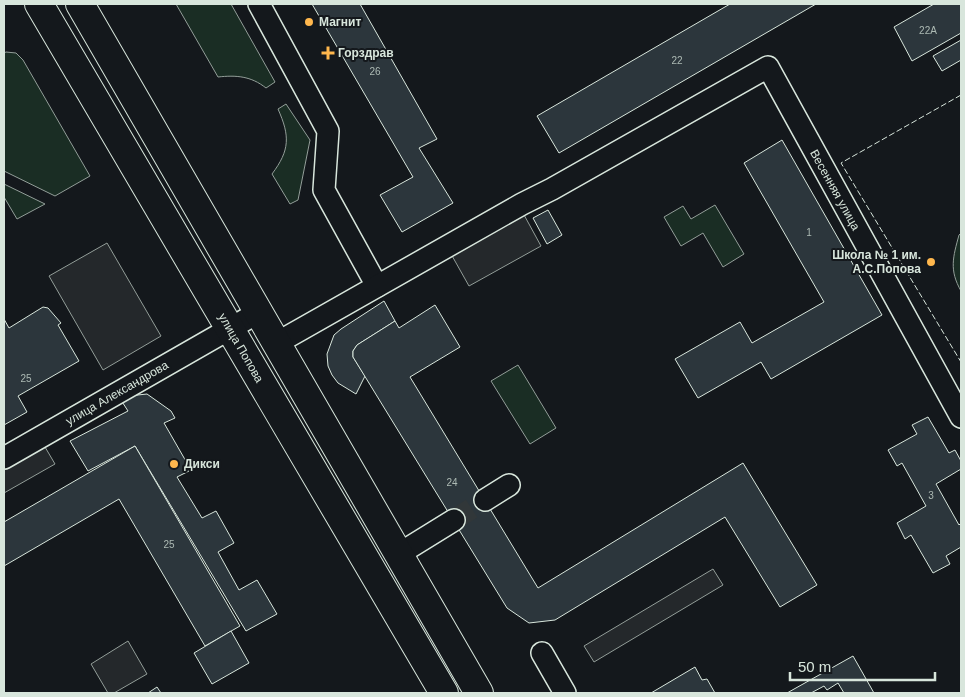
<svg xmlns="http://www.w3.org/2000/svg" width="965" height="697" font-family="Arial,sans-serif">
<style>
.green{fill:#1a2d24;stroke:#939e99}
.parking{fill:#24282b;stroke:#939e99}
.building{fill:#2c363c;stroke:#d8e6dc}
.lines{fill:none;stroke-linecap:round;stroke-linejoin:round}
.minor-tunnel{stroke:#313739;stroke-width:21;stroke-dasharray:21 11;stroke-linecap:butt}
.minor-casing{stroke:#d8e6dc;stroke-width:24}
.major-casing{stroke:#d8e6dc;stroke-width:30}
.minor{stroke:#14181c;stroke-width:21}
.major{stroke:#14181c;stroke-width:28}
.fence{stroke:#d8e6dc;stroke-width:1;stroke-dasharray:6 2.5;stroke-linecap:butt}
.poi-dot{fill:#ffb74d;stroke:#14181c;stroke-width:2}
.labels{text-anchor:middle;stroke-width:4;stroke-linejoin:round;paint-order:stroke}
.number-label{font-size:10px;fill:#adbab4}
.poi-label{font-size:12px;font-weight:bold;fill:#d8e6dc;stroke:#14181c;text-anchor:start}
.street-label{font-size:12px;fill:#d8e6dc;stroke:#14181c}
</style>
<rect width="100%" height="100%" fill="#14181c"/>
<g class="green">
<path d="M176,4H231L275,82L266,88C251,76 236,75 218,77Z"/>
<path d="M6,52L16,53L23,60L90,176L55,196L4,171V53Z"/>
<path d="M286,104L310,140L298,200L290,204L272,174C290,150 290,136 278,109Z"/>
<path d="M4,184L45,204L17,219L4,197Z"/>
<path d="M715,205L744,254L723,267L703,233L681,246L664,217L683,206L691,219Z"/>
<path d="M961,233V291C949,270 953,257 959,235Z"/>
<path d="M518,365L556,428L530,444L491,381Z"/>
</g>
<g class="parking">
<path d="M523,213L541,246L469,286L451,254Z"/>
<path d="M107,243L161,336L103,370L49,276Z"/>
<path d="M45,447L55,464L4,493V470Z"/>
<path d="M713,569L723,585L594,662L584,646Z"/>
<path d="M128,641L147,674L114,693H108L91,664Z"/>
</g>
<g class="building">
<path d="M312,4H360L437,139L419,148L453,203L402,232L380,195L413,177Z"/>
<path d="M730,4H816L559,153L537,116Z"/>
<path d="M934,4H961V33L912,61L894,27Z"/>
<path d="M961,40V60L942,71L933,56Z"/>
<path d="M782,140L882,315L771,379L761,362L698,398L675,359L740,322L752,343L824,302L744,163Z"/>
<path d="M548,210L562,235L547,244L533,218Z"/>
<path d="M384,301L395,321L357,345L353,351V357L365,376L356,394L338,383L332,375L328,366L327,354L334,335L341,329Z"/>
<path d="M435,305L460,347L410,377L538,588L743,463L817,585L780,607L725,517L555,620L529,623L507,608L353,357V351L357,345L395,321L399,328Z"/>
<path d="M43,307L48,308L61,323L58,325L79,361L18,396L27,412L4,425V319L9,328Z"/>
<path d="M147,394L171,411L175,418L164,423L191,470L177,477L202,518L216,511L234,543L218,552L239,590L257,580L277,614L246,631L135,446L88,471L70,441L128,411L119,397Z"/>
<path d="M928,417L949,453L955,450L961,461V469L936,484L959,525L961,523V547L946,556L950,564L933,573L911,535L905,539L897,523L926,506L902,463L897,466L888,450L917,434L912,425Z"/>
<path d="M135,446L240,626L205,646L119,499L4,566V522Z"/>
<path d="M231,631L249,663L212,684L194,653Z"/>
<path d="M853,656L874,693H844L838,683L827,690L824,686L811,693H787Z"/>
<path d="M695,667L702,680L707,679L715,693H651Z"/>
<path d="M157,687L161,693H148Z"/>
</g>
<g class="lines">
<path class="minor-tunnel" d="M454,520L485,500"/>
<g class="minor-casing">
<g id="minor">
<path d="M259,4L328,131L324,190L377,286"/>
<path d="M277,343L522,204L552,189L768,67L961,417"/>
<path d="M4,458L259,312"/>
<path d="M485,500L509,485"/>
<path d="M399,554L454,520"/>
<path d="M542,653L565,693"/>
</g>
</g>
<g class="major-casing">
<g id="major">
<path d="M39,4L444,693"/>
<path d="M80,4L479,693"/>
</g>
</g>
<use href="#minor" class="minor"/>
<use href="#major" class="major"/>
<path class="fence" d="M961,95L841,163L961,362"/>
</g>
<g class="poi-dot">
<circle cx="309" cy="22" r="5"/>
<path d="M325.5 45.5h5v5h5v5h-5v5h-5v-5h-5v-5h5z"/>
<circle cx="931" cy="262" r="5"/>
<circle cx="174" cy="464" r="5"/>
</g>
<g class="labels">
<g class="number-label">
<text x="928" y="34">22А</text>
<text x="677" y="64">22</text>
<text x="375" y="75">26</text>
<text x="809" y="236">1</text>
<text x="26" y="382">25</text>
<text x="452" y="486">24</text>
<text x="931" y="499">3</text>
<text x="169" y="548">25</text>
</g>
<g class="poi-label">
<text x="319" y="26">Магнит</text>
<text x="338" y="57">Горздрав</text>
<text x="921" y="259" text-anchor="end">Школа № 1 им.<tspan x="921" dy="14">А.С.Попова</tspan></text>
<text x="184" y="468">Дикси</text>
</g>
<g class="street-label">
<text transform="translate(835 190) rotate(61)" y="4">Весенняя улица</text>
<text transform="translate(241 348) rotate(60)" y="4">улица Попова</text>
<text transform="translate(117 393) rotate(-30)" y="4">улица Александрова</text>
</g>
</g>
<rect width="965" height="697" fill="none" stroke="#d8e6dc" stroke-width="10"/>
<path d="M790 672v8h145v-8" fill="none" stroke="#d8e6dc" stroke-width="2.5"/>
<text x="798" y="672" font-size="15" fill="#d8e6dc" stroke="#14181c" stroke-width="4" paint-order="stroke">50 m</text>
</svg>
